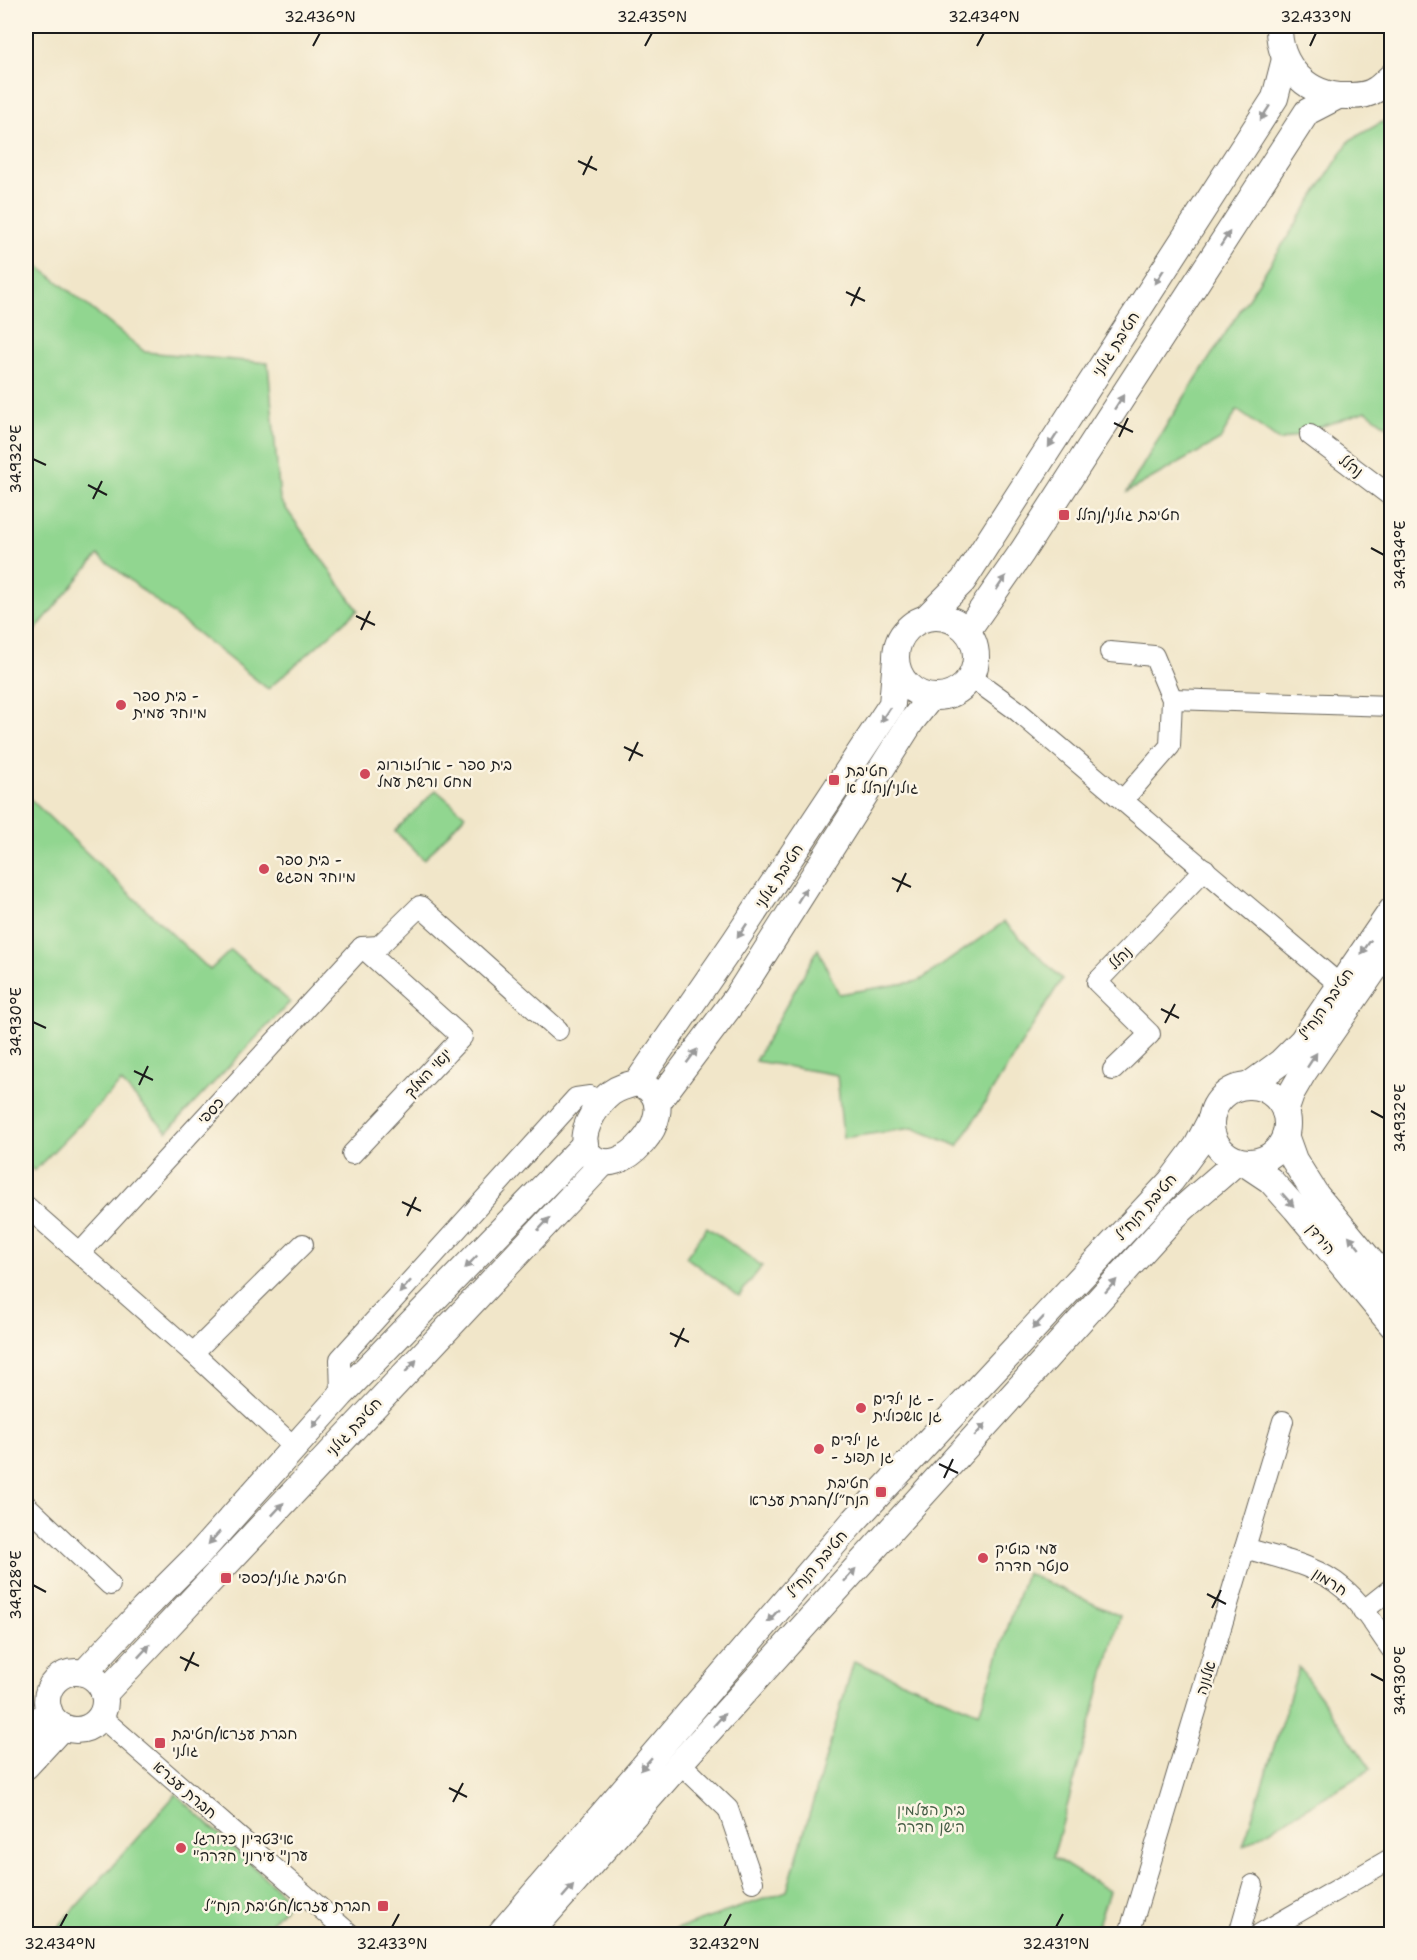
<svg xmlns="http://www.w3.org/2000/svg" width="1417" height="1960" font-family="'Shantell Sans','Playpen Sans Hebrew',sans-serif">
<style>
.green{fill:#91d690;stroke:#567956;stroke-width:1.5}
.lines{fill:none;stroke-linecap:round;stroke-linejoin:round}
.minor-casing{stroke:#676359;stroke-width:22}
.tertiary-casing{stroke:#676359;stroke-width:28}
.minor{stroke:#fff;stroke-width:20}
.tertiary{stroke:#fff;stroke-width:26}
.oneway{fill:#999}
.ticks{fill:none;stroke:#1c1c1c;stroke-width:2}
.poi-dot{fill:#d1495b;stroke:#fcf5e5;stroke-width:2}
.labels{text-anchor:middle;stroke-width:5;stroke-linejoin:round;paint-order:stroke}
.street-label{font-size:15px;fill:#1c1c1c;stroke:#fcf5e5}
.poi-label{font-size:15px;fill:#1c1c1c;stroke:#fcf5e5;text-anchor:start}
.park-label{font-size:15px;fill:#455d45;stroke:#fcf5e5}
.neatline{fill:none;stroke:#1c1c1c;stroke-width:2}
.ticks-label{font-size:15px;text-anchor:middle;fill:#1c1c1c}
</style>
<rect width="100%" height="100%" fill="#fcf5e5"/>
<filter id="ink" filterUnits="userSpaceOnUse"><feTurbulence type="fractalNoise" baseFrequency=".0167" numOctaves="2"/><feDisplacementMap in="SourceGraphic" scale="12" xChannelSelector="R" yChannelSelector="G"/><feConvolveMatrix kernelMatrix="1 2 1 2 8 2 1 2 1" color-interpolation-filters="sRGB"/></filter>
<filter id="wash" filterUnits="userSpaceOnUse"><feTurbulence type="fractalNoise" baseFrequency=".008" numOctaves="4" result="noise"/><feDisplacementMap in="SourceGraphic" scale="24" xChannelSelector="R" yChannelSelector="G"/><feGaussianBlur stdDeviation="1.35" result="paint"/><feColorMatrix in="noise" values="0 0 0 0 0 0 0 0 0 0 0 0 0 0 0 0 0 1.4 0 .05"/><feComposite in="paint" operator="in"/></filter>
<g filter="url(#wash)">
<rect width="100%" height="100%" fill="#f1e6c9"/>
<g class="green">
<path d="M1391,117V429L1366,411L1280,441L1237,410L1220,440L1127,492L1169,421L1350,140Z"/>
<path d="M26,256L145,352L268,363L280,500L358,610L268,689L98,555L26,641Z"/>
<path d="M436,790L465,815L424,860L395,831Z"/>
<path d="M26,795L210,970L231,950L290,1002L167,1132L121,1082L34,1171L26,1163Z"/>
<path d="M1004,922L1062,979L958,1146L913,1128L843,1138L837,1075L755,1061L818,949L839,994L919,981Z"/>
<path d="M707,1227L762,1266L739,1296L686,1257Z"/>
<path d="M1026,1573L1120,1616L1053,1857L1109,1891L1095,1934H662L787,1891L854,1661L979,1713Z"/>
<path d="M1299,1667L1371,1769L1243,1846Z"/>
<path d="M176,1794L290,1901L261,1934H52Z"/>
</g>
</g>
<g filter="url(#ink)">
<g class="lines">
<g class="minor-casing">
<g id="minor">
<path d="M1310,435L1392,497"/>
<path d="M1110,652L1154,656L1172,699L1170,746L1123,800"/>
<path d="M971,677L1015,709L1340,985"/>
<path d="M1172,699L1392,706"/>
<path d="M1113,1070L1150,1034L1097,982L1205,869"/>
<path d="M352,1154L462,1037L362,947"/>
<path d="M26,1206L193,1353L294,1447"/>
<path d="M80,1253L362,947L379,946L420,906L558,1030"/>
<path d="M193,1353L303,1244"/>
<path d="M341,1395L340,1359L576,1098L590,1096L601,1101"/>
<path d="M26,1505L110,1585"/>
<path d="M1245,1548C1278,1558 1317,1565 1343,1588C1363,1604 1377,1630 1392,1650"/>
<path d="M1363,1611L1392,1588"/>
<path d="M101,1717L350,1934"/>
<path d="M680,1763L728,1809L753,1882"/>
<path d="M1129,1934L1283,1421"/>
<path d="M1239,1934L1253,1885"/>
<path d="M1260,1934L1392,1858"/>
</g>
</g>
<g class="tertiary-casing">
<g id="tertiary">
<path d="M1279,26C1278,67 1309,98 1350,96C1359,96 1370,94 1377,89C1382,86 1387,80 1392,76"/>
<circle cx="936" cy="657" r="40"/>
<path d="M927,617L963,581L1275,98L1285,59"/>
<path d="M967,631L1022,552L1307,112L1336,97"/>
<path d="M637,1083L735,941L892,704L896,659"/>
<path d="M637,1083C641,1085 647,1087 650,1090C678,1117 621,1181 592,1157C572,1140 596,1104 611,1093C619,1087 628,1085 637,1083Z"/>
<circle cx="1249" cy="1124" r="38"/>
<path d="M1248,1086L1281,1062L1302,1041L1392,910"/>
<path d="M657,1103L736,998L911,722L931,697"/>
<path d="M1285,1112L1292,1092L1303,1073L1392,944"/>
<path d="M1285,1135L1294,1160L1316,1195L1392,1287"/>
<path d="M1243,1162L1270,1180L1296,1209L1392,1325"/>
<circle cx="76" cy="1701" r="29"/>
<path d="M84,1673L143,1610L200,1553L341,1395L585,1144"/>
<path d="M104,1694L604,1162"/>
<path d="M26,1734L49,1711"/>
<path d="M26,1766L62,1727"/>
<path d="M500,1934L852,1523L1171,1181L1197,1146L1211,1119"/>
<path d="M529,1934L680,1763L1172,1219C1193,1198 1216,1181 1237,1161"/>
</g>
</g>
<use href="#minor" class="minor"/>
<use href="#tertiary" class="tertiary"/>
</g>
<defs><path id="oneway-solid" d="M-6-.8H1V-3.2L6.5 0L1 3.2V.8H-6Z" transform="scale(1.5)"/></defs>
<g class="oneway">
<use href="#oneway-solid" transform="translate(1265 113) rotate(123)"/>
<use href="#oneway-solid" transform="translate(1225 239) rotate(-57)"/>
<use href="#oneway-solid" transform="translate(1159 277) rotate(123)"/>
<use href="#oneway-solid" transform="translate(1119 402) rotate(-57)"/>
<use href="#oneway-solid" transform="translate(1053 440) rotate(123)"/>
<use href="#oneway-solid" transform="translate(1001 583) rotate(-56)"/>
<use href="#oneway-solid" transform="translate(885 715) rotate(124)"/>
<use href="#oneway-solid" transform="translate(802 895) rotate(-58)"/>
<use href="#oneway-solid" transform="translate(742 931) rotate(124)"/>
<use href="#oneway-solid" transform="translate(1366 947) rotate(125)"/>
<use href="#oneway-solid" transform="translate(692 1056) rotate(-53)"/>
<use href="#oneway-solid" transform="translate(1312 1060) rotate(-57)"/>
<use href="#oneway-solid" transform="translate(1288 1200) rotate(48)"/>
<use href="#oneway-solid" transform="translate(544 1224) rotate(-47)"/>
<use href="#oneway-solid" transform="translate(1354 1242) rotate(-129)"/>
<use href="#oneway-solid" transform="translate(471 1262) rotate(134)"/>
<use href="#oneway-solid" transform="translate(1111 1286) rotate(-48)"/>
<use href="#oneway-solid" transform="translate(405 1287) rotate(132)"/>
<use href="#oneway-solid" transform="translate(1038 1323) rotate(133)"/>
<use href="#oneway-solid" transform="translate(411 1366) rotate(-47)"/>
<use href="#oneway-solid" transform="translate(318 1421) rotate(132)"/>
<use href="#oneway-solid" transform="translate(980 1430) rotate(-48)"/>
<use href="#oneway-solid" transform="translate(278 1509) rotate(-47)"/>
<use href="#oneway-solid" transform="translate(214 1538) rotate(132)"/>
<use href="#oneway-solid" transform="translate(850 1575) rotate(-48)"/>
<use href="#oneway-solid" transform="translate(773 1616) rotate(131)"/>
<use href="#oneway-solid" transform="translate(144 1651) rotate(-47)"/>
<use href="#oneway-solid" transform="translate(719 1720) rotate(-48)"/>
<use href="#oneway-solid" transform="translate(646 1764) rotate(131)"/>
<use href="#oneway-solid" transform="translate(568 1891) rotate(-49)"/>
</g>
</g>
<path class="ticks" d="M313,46L320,33M645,46L652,33M977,46L984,33M1310,46L1316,33M578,161L597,170M583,175L592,156M846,292L865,301M851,306L860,287M1114,423L1133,432M1119,437L1128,418M33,459L46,465M88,485L107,495M93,499L102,481M1371,548L1384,555M356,616L375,625M361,630L370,611M624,747L643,756M629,761L638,742M892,878L911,887M897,892L906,873M1161,1009L1179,1018M33,1022L46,1028M1165,1023L1175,1004M134,1071L153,1080M139,1085L148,1066M1371,1111L1384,1118M402,1202L421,1211M407,1216L416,1197M670,1333L689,1342M675,1347L684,1328M939,1464L958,1473M944,1478L953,1459M33,1585L46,1592M1207,1594L1226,1604M1212,1608L1221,1590M180,1657L199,1666M185,1671L194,1652M1371,1674L1384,1681M449,1788L467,1797M453,1802L463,1783M60,1927L67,1914M392,1927L399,1914M724,1927L731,1914M1056,1927L1063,1914"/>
<g class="poi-dot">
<rect x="1058" y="509" width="12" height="12" rx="3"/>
<circle cx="121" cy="705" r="6"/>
<circle cx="365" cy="774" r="6"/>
<rect x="828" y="774" width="12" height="12" rx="3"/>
<circle cx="264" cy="869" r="6"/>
<circle cx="861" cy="1408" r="6"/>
<circle cx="819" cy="1449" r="6"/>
<rect x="875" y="1486" width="12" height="12" rx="3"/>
<circle cx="983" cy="1558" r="6"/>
<rect x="220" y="1572" width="12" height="12" rx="3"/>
<rect x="154" y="1737" width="12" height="12" rx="3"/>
<circle cx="181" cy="1848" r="6"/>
<rect x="377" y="1900" width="12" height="12" rx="3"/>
</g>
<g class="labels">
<g class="street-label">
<text transform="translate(1116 344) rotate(-57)" y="5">חטיבת גולני</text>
<text transform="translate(1351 466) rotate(37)" y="5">נהלל</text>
<text transform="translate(779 876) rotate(-56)" y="5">חטיבת גולני</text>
<text transform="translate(1120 958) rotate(-46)" y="5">נהלל</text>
<text transform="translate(1326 1004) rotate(-55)" y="5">חטיבת הנח"ל</text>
<text transform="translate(428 1073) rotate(-47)" y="5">ינאי המלך</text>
<text transform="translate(211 1111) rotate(-47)" y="5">כספי</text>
<text transform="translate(1146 1207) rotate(-48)" y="5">חטיבת הנח״ל</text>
<text transform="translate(1321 1239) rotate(50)" y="5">הירדן</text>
<text transform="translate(354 1427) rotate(-47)" y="5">חטיבת גולני</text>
<text transform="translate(817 1564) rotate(-49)" y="5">חטיבת הנח״ל</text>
<text transform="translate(1330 1582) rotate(33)" y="5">חרמון</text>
<text transform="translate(1206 1678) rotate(-73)" y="5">אלונה</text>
<text transform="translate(185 1790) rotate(41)" y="5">חברת עזרא</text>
</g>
<g class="poi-label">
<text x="1076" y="520">חטיבת גולני/נהלל</text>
<text x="133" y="701">בית ספר -<tspan x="133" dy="17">מיוחד עמית</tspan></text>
<text x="377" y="770">בית ספר - ארלוזורוב<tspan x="377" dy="17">מחט ורשת עמל</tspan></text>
<text x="846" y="776">חטיבת<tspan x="846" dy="17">גולני/נהלל א</tspan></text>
<text x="276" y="865">בית ספר -<tspan x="276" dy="17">מיוחד מפגש</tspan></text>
<text x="873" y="1404">גן ילדים -<tspan x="873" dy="17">גן אשכולית</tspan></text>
<text x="831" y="1445">גן ילדים<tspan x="831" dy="17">- גן תפוז</tspan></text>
<text x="869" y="1488" text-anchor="end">חטיבת<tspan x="869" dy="17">הנח״ל/חברת עזרא</tspan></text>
<text x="995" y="1554">עמי בוטיק<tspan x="995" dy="17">סנטר חדרה</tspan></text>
<text x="238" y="1583">חטיבת גולני/כספי</text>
<text x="172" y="1739">חברת עזרא/חטיבת<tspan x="172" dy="17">גולני</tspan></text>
<text x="193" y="1844">איצטדיון כדורגל<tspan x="193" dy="17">"ערן" עירוני חדרה</tspan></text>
<text x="371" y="1911" text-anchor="end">חברת עזרא/חטיבת הנח״ל</text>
</g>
<g class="park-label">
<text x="931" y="1815">בית העלמין<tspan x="931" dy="17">הישן חדרה</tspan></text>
</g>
</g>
<rect width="1417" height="1960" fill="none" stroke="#fcf5e5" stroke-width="66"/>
<rect x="33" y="33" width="1351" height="1894" class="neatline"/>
<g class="ticks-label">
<text x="320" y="22">32.436°N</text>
<text x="652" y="22">32.435°N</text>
<text x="984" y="22">32.434°N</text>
<text x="1316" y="22">32.433°N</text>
<text transform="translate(16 459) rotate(-90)" y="5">34.932°E</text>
<text transform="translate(1400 555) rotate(-90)" y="5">34.934°E</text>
<text transform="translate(16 1022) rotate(-90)" y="5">34.930°E</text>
<text transform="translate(1400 1118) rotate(-90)" y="5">34.932°E</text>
<text transform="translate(16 1585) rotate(-90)" y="5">34.928°E</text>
<text transform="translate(1400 1681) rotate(-90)" y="5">34.930°E</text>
<text x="60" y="1949">32.434°N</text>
<text x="392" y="1949">32.433°N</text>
<text x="724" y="1949">32.432°N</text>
<text x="1056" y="1949">32.431°N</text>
</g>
</svg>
